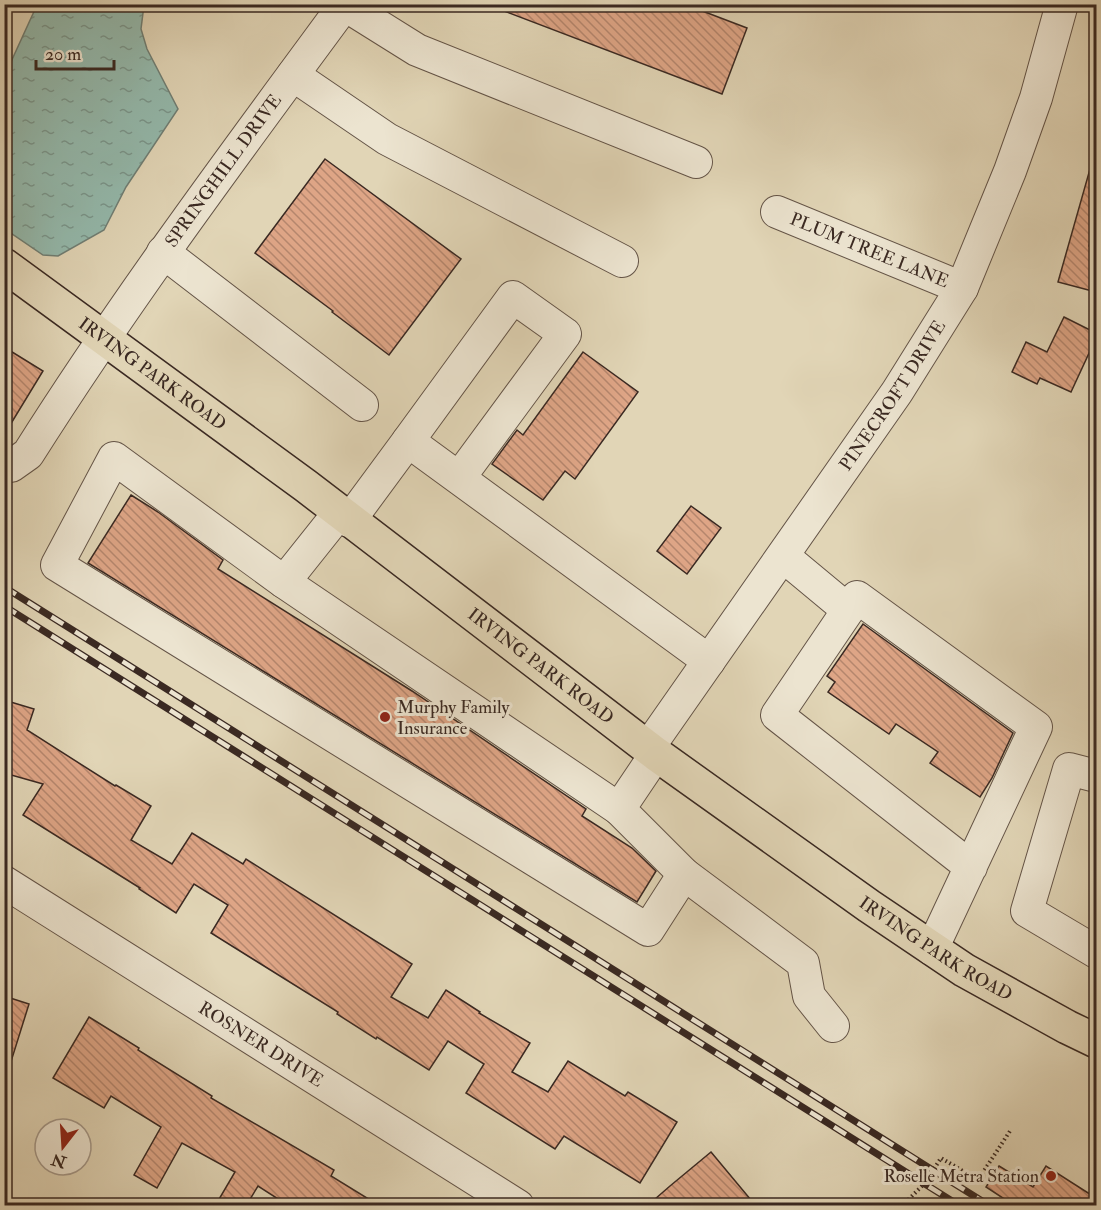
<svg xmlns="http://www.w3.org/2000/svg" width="1101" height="1210" font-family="'IM FELL Double Pica',serif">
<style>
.water{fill:url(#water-ripples);stroke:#707f75;stroke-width:1.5}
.building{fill:url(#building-back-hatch);stroke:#3a2922;stroke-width:1.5}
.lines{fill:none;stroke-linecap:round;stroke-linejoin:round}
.minor-casing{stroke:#645447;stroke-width:34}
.major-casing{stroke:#3a2922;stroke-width:36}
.path{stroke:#3a2922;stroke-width:4;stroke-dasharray:1.5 3;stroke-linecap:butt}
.minor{stroke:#ece4d0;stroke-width:32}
.major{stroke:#e1d5b6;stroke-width:33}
.rail-casing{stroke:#3a2922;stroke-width:7}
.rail{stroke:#ece4d0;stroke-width:4.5;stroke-dasharray:14;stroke-linecap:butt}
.poi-dot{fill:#8f2418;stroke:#ece4d0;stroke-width:2}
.labels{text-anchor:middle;stroke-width:6;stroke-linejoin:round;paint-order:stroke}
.street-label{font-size:18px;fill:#3a2922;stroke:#ece4d0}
.poi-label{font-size:18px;fill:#3a2922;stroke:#ece4d0;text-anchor:start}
</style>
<defs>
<pattern id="water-ripples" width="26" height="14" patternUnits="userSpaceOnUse" patternTransform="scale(1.5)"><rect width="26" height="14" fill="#94b9ac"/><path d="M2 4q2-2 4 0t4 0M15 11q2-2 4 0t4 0" fill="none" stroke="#7a968c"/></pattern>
<pattern id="building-back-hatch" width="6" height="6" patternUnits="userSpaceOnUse" patternTransform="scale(1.5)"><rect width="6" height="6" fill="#dea586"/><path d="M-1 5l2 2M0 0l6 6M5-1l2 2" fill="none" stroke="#b5866d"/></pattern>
</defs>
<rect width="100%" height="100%" fill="#e1d5b6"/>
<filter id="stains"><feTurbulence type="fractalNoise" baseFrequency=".00333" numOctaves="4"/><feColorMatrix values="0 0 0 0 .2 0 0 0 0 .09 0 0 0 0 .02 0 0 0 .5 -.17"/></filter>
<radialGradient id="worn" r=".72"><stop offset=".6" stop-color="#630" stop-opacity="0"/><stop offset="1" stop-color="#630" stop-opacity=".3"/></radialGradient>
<path class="water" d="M37,5H144L141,29L147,49L178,109L126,187L104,230L58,256L43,255L5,229V75Z"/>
<g class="building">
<path d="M491,4H684L747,28L722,94L491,6Z"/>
<path d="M325,159L461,259L389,355L332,312L333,311L255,253Z"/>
<path d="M1090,169L1096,170V222L1089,246L1096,248V292L1058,282Z"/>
<path d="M1064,317L1096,333V338L1071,392L1040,378L1037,384L1012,372L1026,342L1047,352Z"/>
<path d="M4,347L43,371L4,435Z"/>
<path d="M583,352L638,392L575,479L565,471L543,500L492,464L517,430L523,435Z"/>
<path d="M131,495L158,512L223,560L218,569L412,691L586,809L582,816L632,848L656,871L637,902L88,563Z"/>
<path d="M691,506L721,528L687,574L657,551Z"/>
<path d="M863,624L1013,733L992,778L980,797L930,763L938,752L896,724L889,734L828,692L835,682L827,676Z"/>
<path d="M4,700L34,709L27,730L115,786L116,785L151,806L131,840L172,864L192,833L243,864L246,859L412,964L391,997L428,1018L446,990L480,1012L479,1013L530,1043L512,1072L548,1092L568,1061L625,1096L628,1092L677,1122L640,1183L564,1136L555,1149L466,1093L484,1064L448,1041L429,1070L377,1037L376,1039L337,1014L338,1012L211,933L228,905L194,884L176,913L139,889L140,888L23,815L43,784L4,773Z"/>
<path d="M4,996L29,1004L9,1068L4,1067Z"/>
<path d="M89,1017L139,1048L138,1050L212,1096L211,1098L334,1170L331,1176L380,1206H289L258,1186L246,1206H215L235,1172L182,1143L157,1188L134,1175L161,1127L111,1096L104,1108L53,1078Z"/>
<path d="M711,1152L756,1206H647L670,1186Z"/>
<path d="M999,1166L1033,1187L1046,1166L1096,1198V1206H1015L986,1187Z"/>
</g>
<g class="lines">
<g class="minor-casing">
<g id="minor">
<path d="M345,5L417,50L696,162"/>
<path d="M293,75L387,139L622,261"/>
<path id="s1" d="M777,212L962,288"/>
<path d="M163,252L362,405"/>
<path id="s2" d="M4,465L11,466L28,454C126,299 236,152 345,4"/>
<path d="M459,478L565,334L513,297L408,441L709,661"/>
<path d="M349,521L408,441"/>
<path d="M783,556L848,610"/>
<path d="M284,582L339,513"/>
<path id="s3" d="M648,748L897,392L962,288L1010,171L1036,98L1062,4"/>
<path d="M656,754L619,809L684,874L803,963L809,996L833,1026"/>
<path d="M1096,776L1069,769L1027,911L1096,952"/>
<path d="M619,809L284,582L114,458L57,565L648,930L684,874"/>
<path id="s4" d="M4,882L518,1206"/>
<path d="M932,949L1036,727L857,597L777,715L971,867"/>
</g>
</g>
<g class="major-casing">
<g id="major">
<path id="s5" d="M4,265L306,486L656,754L869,906L964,970L1067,1027L1096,1041"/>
</g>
</g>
<path class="path" d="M902,1206L925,1183L941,1158L978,1180L1010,1131"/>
<use href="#minor" class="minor"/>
<use href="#major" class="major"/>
<g class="rail-casing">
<g id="rail">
<path d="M4,587L990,1206"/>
<path d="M4,606L960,1206"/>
</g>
</g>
<use href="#rail" class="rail"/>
</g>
<g class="poi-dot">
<circle cx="385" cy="717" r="6"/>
<circle cx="1051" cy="1176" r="6"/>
</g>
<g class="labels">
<g class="street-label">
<text dy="6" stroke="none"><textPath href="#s2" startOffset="372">SPRINGHILL DRIVE</textPath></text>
<text dy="6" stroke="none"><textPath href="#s1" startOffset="100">PLUM TREE LANE</textPath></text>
<text dy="6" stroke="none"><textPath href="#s5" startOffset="184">IRVING PARK ROAD</textPath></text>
<text dy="6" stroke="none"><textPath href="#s3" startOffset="429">PINECROFT DRIVE</textPath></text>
<text dy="6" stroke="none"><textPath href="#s5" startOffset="670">IRVING PARK ROAD</textPath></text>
<text dy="6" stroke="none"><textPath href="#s5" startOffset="1156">IRVING PARK ROAD</textPath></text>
<text dy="6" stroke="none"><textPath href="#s4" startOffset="304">ROSNER DRIVE</textPath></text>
</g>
<g class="poi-label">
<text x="397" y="713">Murphy Family<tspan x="397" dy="21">Insurance</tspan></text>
<text x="1039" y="1182" text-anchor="end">Roselle Metra Station</text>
</g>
</g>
<rect width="1101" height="1210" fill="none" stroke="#e1d5b6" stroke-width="24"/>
<rect x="6" y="6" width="1089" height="1198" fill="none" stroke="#3a2922" stroke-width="3"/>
<rect x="12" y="12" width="1077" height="1186" fill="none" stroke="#3a2922" stroke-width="1.5"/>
<g transform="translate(63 1147) rotate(197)"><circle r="28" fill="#ece4d0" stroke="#a5998a" stroke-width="1.5"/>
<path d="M0-4.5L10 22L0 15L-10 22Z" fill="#8f2418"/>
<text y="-9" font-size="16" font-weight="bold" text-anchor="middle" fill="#3a2922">N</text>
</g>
<path d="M36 60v9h78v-9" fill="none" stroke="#3a2922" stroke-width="3"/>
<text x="45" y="60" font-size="18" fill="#3a2922" stroke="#ece4d0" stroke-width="4.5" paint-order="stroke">20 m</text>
<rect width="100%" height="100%" filter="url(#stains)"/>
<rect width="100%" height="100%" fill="url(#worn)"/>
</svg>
